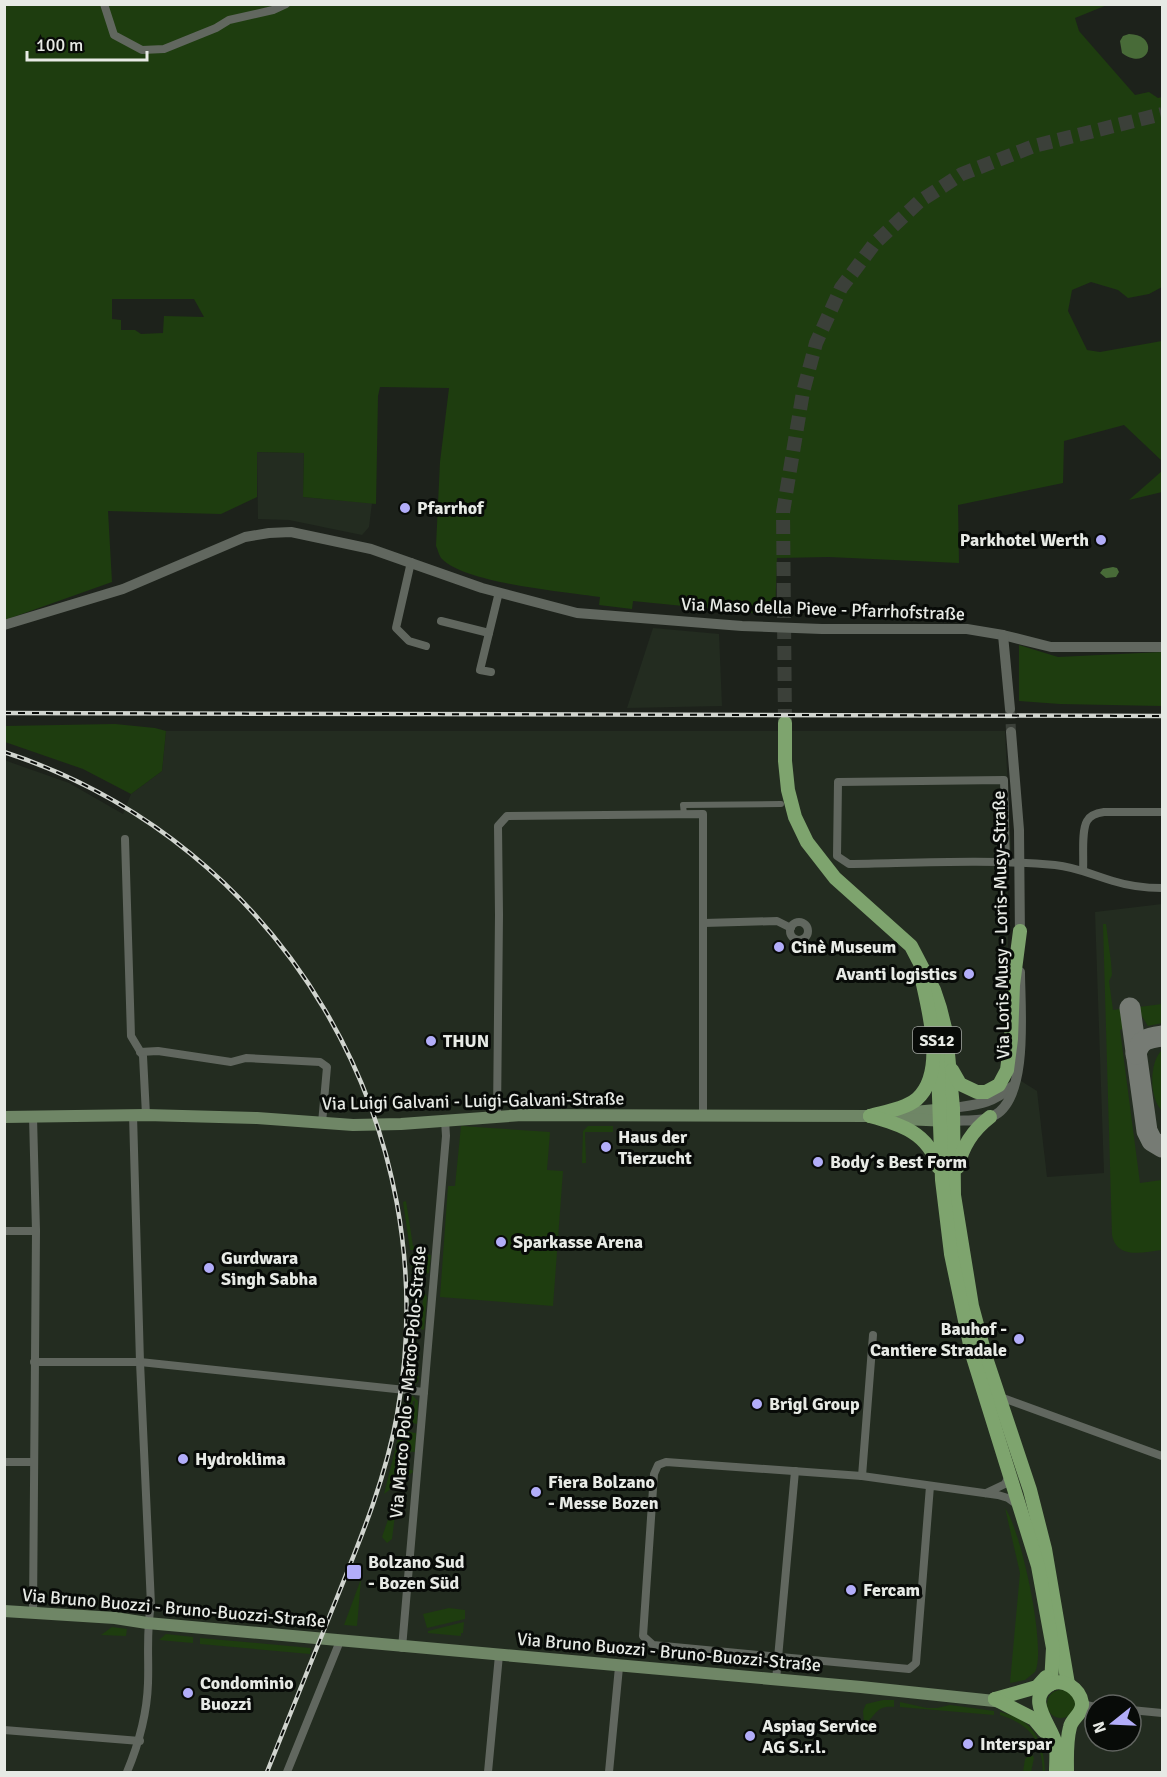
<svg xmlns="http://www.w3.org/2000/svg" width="1167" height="1777" font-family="Signika,sans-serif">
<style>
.built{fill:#232c20;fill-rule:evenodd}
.green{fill:#1e3d0f;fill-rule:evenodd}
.water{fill:#486b38}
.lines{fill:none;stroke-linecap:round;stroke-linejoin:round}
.taxiway{stroke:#767b74;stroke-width:21}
.tertiary-tunnel{stroke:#3b4039;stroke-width:10;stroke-dasharray:10 5;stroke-linecap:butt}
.primary-tunnel{stroke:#3b4039;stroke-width:14;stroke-dasharray:14 7;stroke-linecap:butt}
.pedestrian{stroke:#61675f;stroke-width:6}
.minor{stroke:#61675f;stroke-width:8}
.tertiary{stroke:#61675f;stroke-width:10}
.secondary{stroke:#6f8666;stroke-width:12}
.primary{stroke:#7ea46e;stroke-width:14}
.rail-casing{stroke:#d0d4ce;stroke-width:4.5}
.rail{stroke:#080b08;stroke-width:2;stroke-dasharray:7;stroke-linecap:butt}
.poi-dot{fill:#b2adf9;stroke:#080b08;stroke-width:2}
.labels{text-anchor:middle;stroke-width:6;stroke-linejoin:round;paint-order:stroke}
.shield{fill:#080b08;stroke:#a4a7a3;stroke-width:1.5}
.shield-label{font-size:16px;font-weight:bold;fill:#e7eae5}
.poi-label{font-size:18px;font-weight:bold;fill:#e7eae5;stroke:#080b08;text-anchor:start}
.street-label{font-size:18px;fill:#e7eae5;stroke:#080b08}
</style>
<rect width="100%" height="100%" fill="#1d221b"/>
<g class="built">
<path d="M257,452L304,453L303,497L372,503L369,527L362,535L289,520L258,519Z"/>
<path d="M653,628L719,634L722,706L627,708Z"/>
<path d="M166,731H1005L1011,850L1008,873V950L1004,1070L1037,1091L1047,1177L1104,1173L1095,912L1162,904V1772H5L4,760L69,783L123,814L131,794L162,771ZM1095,1705H1131V1741H1095Z"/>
</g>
<g class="green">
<path d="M4,5H1107L1075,18L1079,31L1135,95L1149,92L1158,98L1162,97V287L1149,294L1128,298L1118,290L1091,282L1072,290L1068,311L1087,350L1100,352L1162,341V461L1124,425L1064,441L1063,483L958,505L959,563L829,557L777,558L775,615L633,601L632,609L599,605L600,597C565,592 465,583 442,559C439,556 438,550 436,546L440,462L449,388L380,387L378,396L376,504L303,497L304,453L257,452V497L221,514L108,511L112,582L5,620ZM112,299H194L204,317L164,316L163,333L141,334L135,330H121V320L112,319Z"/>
<path d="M1162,471V492L1129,500Z"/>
<path d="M1019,645L1058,657L1162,652V706L1060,704L1019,701Z"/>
<path d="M115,724L155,728L166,731L162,771L131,794L83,769L5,742V726Z"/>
<path d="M1103,924H1106L1111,962L1112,975L1109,981L1113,1010L1120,1009L1123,1029L1120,1030L1140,1183L1162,1180V1250C1144,1252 1117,1260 1112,1235Z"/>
<path d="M1162,1004V1023L1148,1026L1140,1013L1139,1007Z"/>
<path d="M1162,1050V1111C1149,1098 1149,1062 1162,1050Z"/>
<path d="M461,1126L550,1132L547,1170L563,1171L553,1306L440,1297L448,1186H455Z"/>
<path d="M588,1126H613V1132H585L586,1163H582L583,1131Z"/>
<path d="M406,1201L413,1246L417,1247V1250H410L403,1202Z"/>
<path d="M411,1254H417L418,1269H420L422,1255H431L429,1273L412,1277Z"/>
<path d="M413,1287L423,1290L427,1297L424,1330L421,1329L423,1298H417V1329H412Z"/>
<path d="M412,1332H417L413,1375L419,1376L418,1382L415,1384H408Z"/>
<path d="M406,1395L413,1396L418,1401L417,1424L412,1423L415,1401H413L412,1407H408L406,1428L401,1427Z"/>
<path d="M400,1430L406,1431L402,1446L405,1447L409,1432L416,1433L415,1452L401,1451L398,1468L412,1470L413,1472L384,1494Z"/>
<path d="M395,1497L397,1499L392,1539L387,1543L382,1537L392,1508L389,1506Z"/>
<path d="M1005,1508C1021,1530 1047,1649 1035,1672L1025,1680L1010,1683L1020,1573Z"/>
<path d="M361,1579L357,1626L344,1625Z"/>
<path d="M449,1608L465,1610V1619L427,1628L423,1614Z"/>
<path d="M464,1622L463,1633H461V1636L428,1633V1631Z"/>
<path d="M112,1627L127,1629L126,1636L101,1635Z"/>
<path d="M166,1634L193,1637V1643L159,1640Z"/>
<path d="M200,1638L311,1648L310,1654L200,1644Z"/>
<circle cx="1061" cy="1704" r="14"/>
<path d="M883,1700H894V1707C875,1705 877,1716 864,1724L863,1711L866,1704Z"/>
<path d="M900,1702L927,1708H937L950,1705L994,1711V1715L900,1707Z"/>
<path d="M1000,1712C1033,1719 1044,1740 1045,1772H1043C1041,1740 1031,1725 1000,1715Z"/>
<path d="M1031,1753L1034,1758L1031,1772H1023L1025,1759Z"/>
</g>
<g class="water">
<path d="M1129,34C1161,35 1149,73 1122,53L1120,41L1123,36Z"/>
<path d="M1113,567L1117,568L1119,572L1116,577L1106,578L1100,573L1103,569Z"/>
</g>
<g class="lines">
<g class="taxiway">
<path d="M1130,1008L1147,1131L1152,1141L1162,1147"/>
<path d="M1136,1054C1140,1039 1148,1038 1162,1036"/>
</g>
<path class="tertiary-tunnel" d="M1010,709L1011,732"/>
<path class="primary-tunnel" d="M785,723L783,512L803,392L816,343L841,288L875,243L920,201L962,174L1034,146L1162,114"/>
<path class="pedestrian" d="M684,814L683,805L781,804"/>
<g class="minor">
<path d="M104,4L114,35L142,50L164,49L216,28L229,20L273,10L286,4"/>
<path d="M411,562L396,628L409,641L426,646"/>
<path d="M441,621L489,633"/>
<path d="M491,672L480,670L499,592"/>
<path d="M125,839L131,1036L143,1056L146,1115"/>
<path d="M1006,863L1004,780L838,782L837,856L849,864C917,863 987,859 1055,865C1076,867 1093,875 1113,881C1129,886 1146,888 1162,888"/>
<path d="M1083,870C1084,858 1081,831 1087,821C1090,815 1097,813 1104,812H1162"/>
<circle cx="799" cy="931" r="9"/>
<path d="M704,923L777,921L791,928"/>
<path d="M140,1052L158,1051L231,1062L246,1058L320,1062L327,1067L322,1123"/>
<path d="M497,1117L499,915L498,826L507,816L703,814V1116"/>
<path d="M4,1231H36"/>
<path d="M34,1362H140L424,1392"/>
<path d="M999,1400L1003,1398L1162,1456"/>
<path d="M4,1462H34"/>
<path d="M862,1476L873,1335"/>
<path d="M930,1486L916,1663L909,1669L653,1645L643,1636L654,1474L658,1465L666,1462L862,1476L998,1495L1008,1498L1019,1506"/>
<path d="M986,1493L1005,1484L1010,1474"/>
<path d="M33,1613L36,1231L33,1117"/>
<path d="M402,1648L446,1136L445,1120"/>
<path d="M776,1680L795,1471"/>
<path d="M1082,1704L1095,1707"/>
<path d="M1131,1710L1162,1713"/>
<path d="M4,1730L140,1741"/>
<path d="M127,1772C139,1743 147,1715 148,1683C149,1657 146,1631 151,1605L140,1362L133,1115"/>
<path d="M287,1772L340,1641"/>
<path d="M488,1772L499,1655"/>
<path d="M609,1772L619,1667"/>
</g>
<g class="tertiary">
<path d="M4,625L123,589L245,537L269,533L291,532L371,549L482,588L577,613L742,626L822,629H967L1003,635L1051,647H1162"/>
<path d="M1003,635L1010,709"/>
<path d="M1011,732L1019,830L1020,939"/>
<path d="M953,1108C981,1104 990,1104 1013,1086"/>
<path d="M953,1121C966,1120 983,1122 995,1115C1029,1096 1020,1007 1020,972"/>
</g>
<g class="secondary">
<path d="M4,1117L146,1115L257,1118L353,1125L401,1124L522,1115L870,1116L947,1109"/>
<path d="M904,1119L949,1121"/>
<path d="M4,1611L115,1618L147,1623L861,1687L1004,1702"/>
</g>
<g class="primary">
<path d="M785,723V761L788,790L795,817L807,842L835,878L911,946L934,990L940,1008L946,1032L953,1108L954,1195L972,1306L986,1358L1030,1490L1045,1549L1068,1684"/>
<path d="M937,1041L942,1180L951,1254L972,1354L1038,1566L1053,1648L1051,1684"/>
<path d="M952,1070L960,1084L977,1092H986L999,1085L1007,1070L1011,1039L1013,985L1020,931"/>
<path d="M870,1116C884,1112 905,1109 917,1099C947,1072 928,1009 921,975"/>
<path d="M870,1116C900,1124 929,1133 938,1167"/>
<path d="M958,1167C962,1147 973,1130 990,1117"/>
<path d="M995,1699L1037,1687L1046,1677"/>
<path d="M995,1699L1034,1719L1044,1731"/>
<path d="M1056,1772C1056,1764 1057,1754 1056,1745C1053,1727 1023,1698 1051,1684C1064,1678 1080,1689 1082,1703C1083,1714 1072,1718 1070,1727C1066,1742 1067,1757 1067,1772"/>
</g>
<g class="rail-casing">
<g id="rail">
<path d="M4,713L1162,716"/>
<path d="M4,752C283,843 449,1127 397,1415C386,1476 363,1533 340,1590C316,1651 291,1711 267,1772"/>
</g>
</g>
<use href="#rail" class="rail"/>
</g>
<g class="poi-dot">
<circle cx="405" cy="508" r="6"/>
<circle cx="1101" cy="540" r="6"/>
<circle cx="779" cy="947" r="6"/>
<circle cx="969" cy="974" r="6"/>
<circle cx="431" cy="1041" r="6"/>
<circle cx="606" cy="1147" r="6"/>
<circle cx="818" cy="1162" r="6"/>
<circle cx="501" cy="1242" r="6"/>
<circle cx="209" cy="1268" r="6"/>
<circle cx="1019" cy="1339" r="6"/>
<circle cx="757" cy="1404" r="6"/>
<circle cx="183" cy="1459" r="6"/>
<circle cx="536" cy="1492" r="6"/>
<rect x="346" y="1564" width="16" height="16" rx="3"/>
<circle cx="851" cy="1590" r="6"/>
<circle cx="188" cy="1693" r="6"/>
<circle cx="750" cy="1736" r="6"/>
<circle cx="968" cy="1744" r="6"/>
</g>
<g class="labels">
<rect class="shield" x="913" y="1027" width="48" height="26" rx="4.5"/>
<g class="shield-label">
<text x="937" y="1046">SS12</text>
</g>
<g class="poi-label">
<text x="417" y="514">Pfarrhof</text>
<text x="1089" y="546" text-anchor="end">Parkhotel Werth</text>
<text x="791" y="953">Cinè Museum</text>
<text x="957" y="980" text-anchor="end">Avanti logistics</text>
<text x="443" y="1047">THUN</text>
<text x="618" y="1143">Haus der<tspan x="618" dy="21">Tierzucht</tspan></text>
<text x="830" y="1168">Body´s Best Form</text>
<text x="513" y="1248">Sparkasse Arena</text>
<text x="221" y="1264">Gurdwara<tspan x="221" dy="21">Singh Sabha</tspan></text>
<text x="1007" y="1335" text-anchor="end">Bauhof -<tspan x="1007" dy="21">Cantiere Stradale</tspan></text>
<text x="769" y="1410">Brigl Group</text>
<text x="195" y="1465">Hydroklima</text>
<text x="548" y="1488">Fiera Bolzano<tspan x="548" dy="21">- Messe Bozen</tspan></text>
<text x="368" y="1568">Bolzano Sud<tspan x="368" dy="21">- Bozen Süd</tspan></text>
<text x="863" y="1596">Fercam</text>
<text x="200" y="1689">Condominio<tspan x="200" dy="21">Buozzi</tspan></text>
<text x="762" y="1732">Aspiag Service<tspan x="762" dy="21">AG S.r.l.</tspan></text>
<text x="980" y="1750">Interspar</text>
</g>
<g class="street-label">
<text transform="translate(823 609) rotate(2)" y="6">Via Maso della Pieve - Pfarrhofstraße</text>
<text transform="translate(1001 925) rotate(-91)" y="6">Via Loris Musy - Loris-Musy-Straße</text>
<text transform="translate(473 1101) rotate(-1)" y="6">Via Luigi Galvani - Luigi-Galvani-Straße</text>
<text transform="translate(408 1382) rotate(-85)" y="6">Via Marco Polo - Marco-Polo-Straße</text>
<text transform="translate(174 1608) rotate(5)" y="6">Via Bruno Buozzi - Bruno-Buozzi-Straße</text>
<text transform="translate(669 1652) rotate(5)" y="6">Via Bruno Buozzi - Bruno-Buozzi-Straße</text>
</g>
</g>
<rect width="1167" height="1777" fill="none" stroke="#e7eae5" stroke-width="12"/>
<g transform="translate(1113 1723) rotate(252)"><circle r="28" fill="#080b08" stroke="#616460" stroke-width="1.5"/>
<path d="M0-4.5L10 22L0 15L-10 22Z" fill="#b2adf9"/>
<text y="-9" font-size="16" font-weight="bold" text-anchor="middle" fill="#e7eae5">N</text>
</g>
<path d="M27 51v9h120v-9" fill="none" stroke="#e7eae5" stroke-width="3"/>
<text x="36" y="51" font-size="18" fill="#e7eae5" stroke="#080b08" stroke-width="4.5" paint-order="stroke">100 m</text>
</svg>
